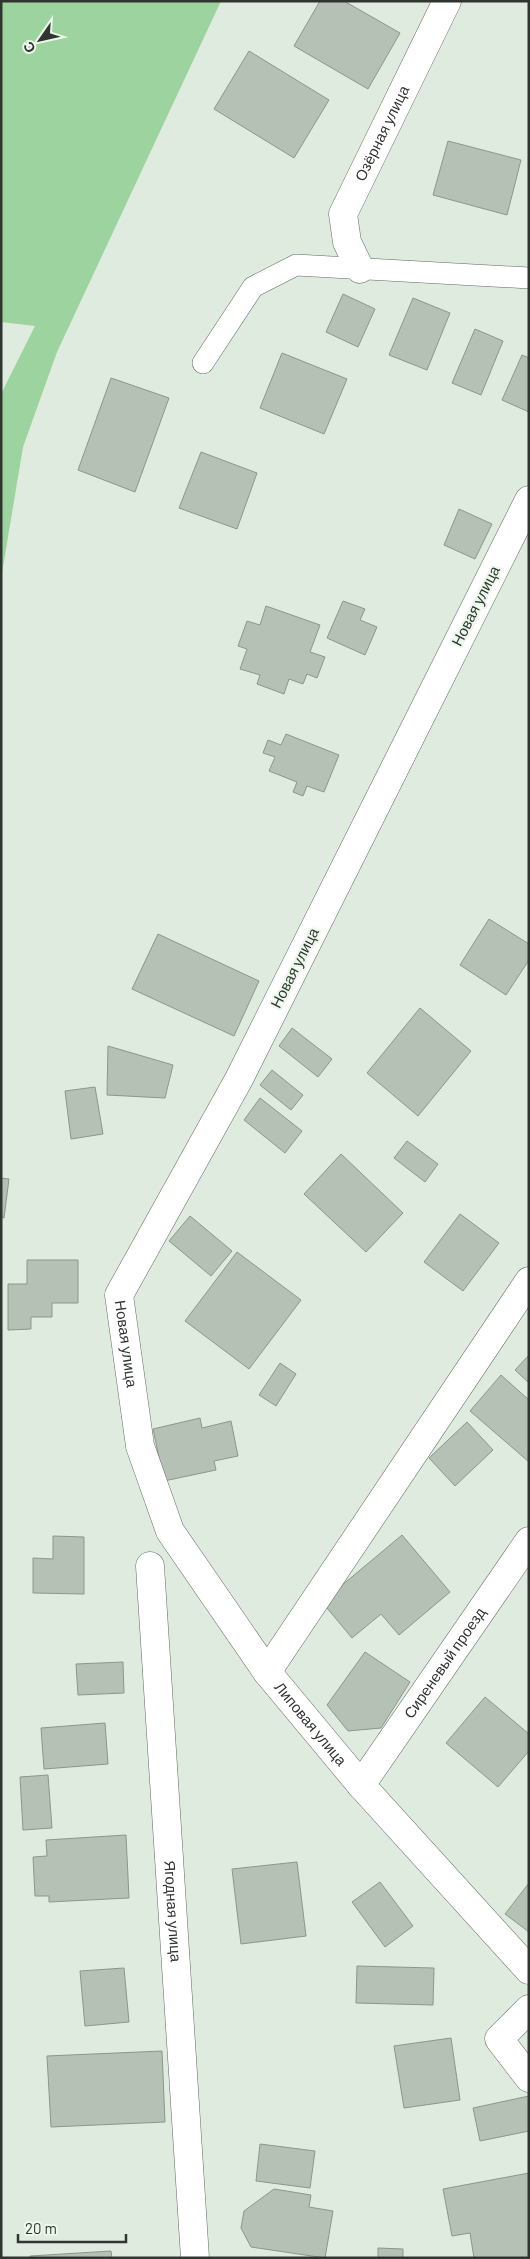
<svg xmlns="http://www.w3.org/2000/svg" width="530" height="2259" font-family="Barlow,sans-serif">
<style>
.green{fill:#9cd39e}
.building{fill:#b6c1b6;stroke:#8c978c}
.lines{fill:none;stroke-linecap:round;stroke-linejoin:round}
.lane-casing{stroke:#606a60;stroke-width:22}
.street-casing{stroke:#606a60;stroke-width:29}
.lane{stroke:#fff;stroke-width:21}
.street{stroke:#fff;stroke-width:28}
.labels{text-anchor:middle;stroke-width:4.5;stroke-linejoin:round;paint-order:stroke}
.street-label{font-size:15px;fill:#303530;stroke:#ecf8ec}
</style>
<rect width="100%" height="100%" fill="#dfebdf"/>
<path class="green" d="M1,1H221L57,352L23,447L1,579V394L35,326L1,322Z"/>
<g class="building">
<path d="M320,1H344L400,33L368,89L294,46Z"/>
<path d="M249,51L329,100L294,158L214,109Z"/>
<path d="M448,141L521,160L507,215L433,195Z"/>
<path d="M343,294L375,309L358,347L326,332Z"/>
<path d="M413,298L450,313L427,370L389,355Z"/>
<path d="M475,329L503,341L481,395L452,383Z"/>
<path d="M282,353L347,379L324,434L260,408Z"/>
<path d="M522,355L529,358V412L502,400Z"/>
<path d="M111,378L169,398L135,492L78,470Z"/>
<path d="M201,452L257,473L237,529L179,508Z"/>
<path d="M459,509L492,524L475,559L444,545Z"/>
<path d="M343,601L365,609L360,620L377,627L365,655L327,638Z"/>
<path d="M266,606L320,625L310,652L325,657L317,678L307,674L303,684L289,679L284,694L257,684L260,675L240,669L247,649L238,646L247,621L260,625Z"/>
<path d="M286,734L339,755L324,792L307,786L303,796L293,792L297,782L269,771L275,757L263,753L268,740L281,745Z"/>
<path d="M489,919L529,944V960L506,995L460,965Z"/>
<path d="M158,934L259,981L234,1036L132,989Z"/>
<path d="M420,1008L471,1051L418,1116L367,1073Z"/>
<path d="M292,1028L332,1059L318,1077L279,1046Z"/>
<path d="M108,1046L173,1065L165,1098L107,1095Z"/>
<path d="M272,1070L303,1095L291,1110L260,1085Z"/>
<path d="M95,1087L103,1134L71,1139L65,1091Z"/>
<path d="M260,1098L302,1131L285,1153L244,1120Z"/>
<path d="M407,1141L438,1164L425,1182L394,1158Z"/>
<path d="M341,1154L403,1213L366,1252L304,1194Z"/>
<path d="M1,1178L9,1179L4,1218L1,1217Z"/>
<path d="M460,1214L499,1243L463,1291L424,1262Z"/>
<path d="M190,1216L232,1251L211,1276L169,1241Z"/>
<path d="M237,1252L301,1300L249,1369L185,1321Z"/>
<path d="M27,1260H78V1303H52V1317H31V1329L8,1330V1284H27Z"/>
<path d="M529,1355V1383L515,1370Z"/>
<path d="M280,1363L296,1374L276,1406L259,1395Z"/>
<path d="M501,1375L529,1400V1462L470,1411Z"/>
<path d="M200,1418L202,1428L231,1421L238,1456L214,1461L216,1470L164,1481L153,1429Z"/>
<path d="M467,1422L493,1450L455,1486L429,1458Z"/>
<path d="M402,1535L450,1592L399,1635L381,1614L352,1638L322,1602Z"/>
<path d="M53,1536L84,1537V1594L33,1593V1558L53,1559Z"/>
<path d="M365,1652L410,1682L381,1728L348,1731L327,1705Z"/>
<path d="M123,1662L124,1693L78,1695L76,1664Z"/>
<path d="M485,1697L529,1734V1751L498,1787L446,1743Z"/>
<path d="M105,1723L108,1764L44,1769L41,1728Z"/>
<path d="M48,1775L52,1828L23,1830L20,1777Z"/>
<path d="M126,1835L129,1898L49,1902V1896H35L33,1857L47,1856L46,1840Z"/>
<path d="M297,1862L306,1936L241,1944L232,1869Z"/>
<path d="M380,1882L413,1926L385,1947L352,1902Z"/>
<path d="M529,1883V1932L505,1914Z"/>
<path d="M357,1966L434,1968L433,2005L356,2003Z"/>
<path d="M124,1968L129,2022L85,2026L80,1971Z"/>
<path d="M451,2038L460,2100L404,2108L394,2046Z"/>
<path d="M162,2051L165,2122L51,2127L47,2056Z"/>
<path d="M529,2096V2131L480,2141L473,2108Z"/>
<path d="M260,2144L315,2151L310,2188L256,2181Z"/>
<path d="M529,2173V2258H474L470,2233L452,2236L443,2189Z"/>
<path d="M274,2189L311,2195L309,2207L333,2211L325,2258L251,2247L241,2228L244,2211Z"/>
<path d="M378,2248L403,2249V2258H378Z"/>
<path d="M111,2251L112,2258H30V2256Z"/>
</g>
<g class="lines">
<g class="lane-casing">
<path id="lane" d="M203,363L253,287L296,265L529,278"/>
</g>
<g class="street-casing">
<g id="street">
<path id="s1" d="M360,269L347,242L343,214L447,1"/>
<path id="s2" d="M529,500L239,1079L119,1295L140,1446L170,1531L267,1672L361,1785L529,1970"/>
<path id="s3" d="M150,1566L195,2258"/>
<path d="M267,1672L529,1281"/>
<path id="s4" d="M361,1785L529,1541"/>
<path d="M529,2009L499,2039L529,2078"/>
</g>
</g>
<use href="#lane" class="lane"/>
<use href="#street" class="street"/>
</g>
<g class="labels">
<g class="street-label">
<text dy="5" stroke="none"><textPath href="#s1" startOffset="148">Озёрная улица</textPath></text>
<text transform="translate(476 606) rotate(-63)" y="5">Новая улица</text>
<text transform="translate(295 968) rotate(-63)" y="5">Новая улица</text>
<text dy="5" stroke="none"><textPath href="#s2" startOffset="944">Новая улица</textPath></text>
<text dy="5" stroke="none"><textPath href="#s4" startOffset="148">Сиреневый проезд</textPath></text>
<text dy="5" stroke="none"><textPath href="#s2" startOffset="1376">Липовая улица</textPath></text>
<text dy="5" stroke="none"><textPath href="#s3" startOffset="346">Ягодная улица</textPath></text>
</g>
</g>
<rect width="530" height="2259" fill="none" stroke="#303530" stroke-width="5"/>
<g transform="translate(40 40) rotate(236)" stroke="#ecf8ec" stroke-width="4" paint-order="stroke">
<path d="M0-4L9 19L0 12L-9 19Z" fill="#303530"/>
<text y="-8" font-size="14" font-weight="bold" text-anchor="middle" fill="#303530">С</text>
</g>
<path d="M18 2234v8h108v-8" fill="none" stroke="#303530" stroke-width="2.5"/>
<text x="25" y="2234" font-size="15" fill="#303530" stroke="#ecf8ec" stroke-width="4" paint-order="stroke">20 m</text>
</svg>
